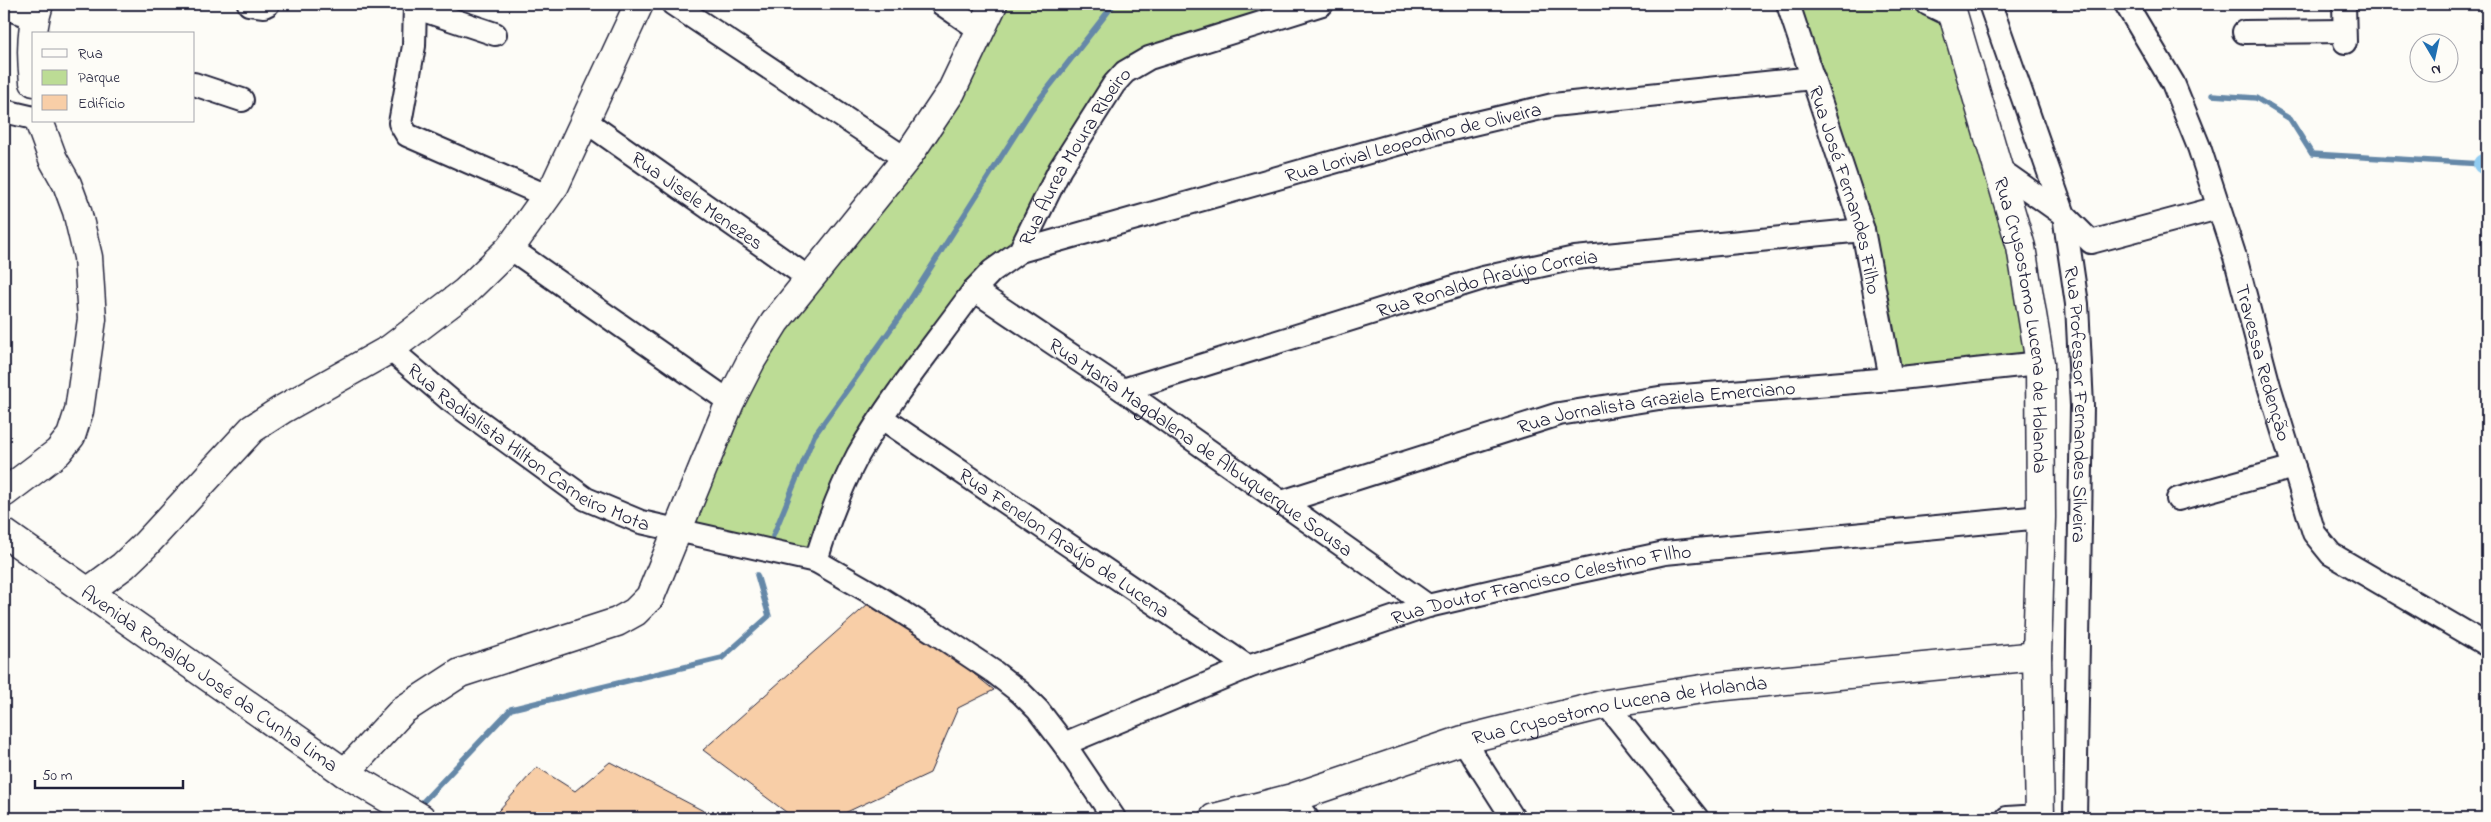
<svg xmlns="http://www.w3.org/2000/svg" width="2491" height="822" font-family="'Indie Flower',sans-serif">
<style>
.green{fill:#bcdc95;stroke:#6f7f68}
.lines{fill:none;stroke-linecap:round;stroke-linejoin:round}
.stream{stroke:#6588a8;stroke-width:5.5}
.canal{stroke:#91ccf1;stroke-width:20}
.building{fill:#f8cea7;stroke:#22223b}
.street-casing{stroke:#22223b;stroke-width:26}
.secondary-casing{stroke:#22223b;stroke-width:31}
.street{stroke:#fdfcf7;stroke-width:22}
.secondary{stroke:#fdfcf7;stroke-width:28}
.labels{text-anchor:middle;stroke-width:4;stroke-linejoin:round;paint-order:stroke}
.street-label{font-size:20px;fill:#22223b;stroke:#fdfcf7}
</style>
<rect width="100%" height="100%" fill="#fdfcf7"/>
<filter id="ink" filterUnits="userSpaceOnUse"><feTurbulence type="fractalNoise" baseFrequency=".02" numOctaves="2"/><feDisplacementMap in="SourceGraphic" scale="10" xChannelSelector="R" yChannelSelector="G"/><feConvolveMatrix kernelMatrix="1 2 1 2 8 2 1 2 1" color-interpolation-filters="sRGB"/></filter>
<g filter="url(#ink)">
<g class="green">
<path d="M999,4H1322L1149,58L1114,84L1020,251L882,418L816,561L677,531L810,279Z"/>
<path d="M1788,4H1950L2040,363L1891,379L1863,230Z"/>
</g>
<g class="lines">
<g class="stream">
<path d="M2212,95L2256,98L2290,119L2312,154L2483,164"/>
<path d="M773,536L814,436L898,319L1031,110L1114,4"/>
<path d="M418,807L511,709L722,658L769,616L757,575"/>
</g>
<path class="canal" d="M2483,164H2487"/>
</g>
<g class="building">
<path d="M877,596L994,690L958,708L930,773L834,818H794L703,750Z"/>
<path d="M610,762L717,818H492L537,767L575,791Z"/>
</g>
<g class="lines">
<g class="street-casing">
<g id="street">
<path d="M249,4L264,6L268,4"/>
<path d="M415,4L414,46L400,123L407,135L547,196"/>
<path d="M673,4L906,159"/>
<path d="M942,4L980,30"/>
<path id="s1" d="M1788,4L1863,230L1891,379"/>
<path d="M1928,4L1955,17"/>
<path id="s2" d="M1990,4L2064,215L2077,304L2082,406L2075,818"/>
<path id="s3" d="M2126,4L2173,83L2199,147L2235,257L2269,386L2314,533L2331,554L2487,645"/>
<path d="M2344,4L2345,42"/>
<path d="M414,7L495,34"/>
<path d="M4,8L35,17"/>
<path d="M2244,32L2344,31"/>
<path d="M194,84L242,100"/>
<path d="M4,111L34,118"/>
<path id="s4" d="M584,120L810,279"/>
<path d="M1999,169L2064,215L2091,242L2218,208"/>
<path d="M510,248L730,402"/>
<path id="s5" d="M1020,251L1443,131L1553,105L1813,78"/>
<path id="s6" d="M974,290L1123,390L1428,606"/>
<path id="s7" d="M390,349L450,400L586,499L641,522L816,561L877,596L934,632L994,672L1021,693L1038,710L1064,744L1114,818"/>
<path id="s8" d="M1123,390L1483,278L1575,258L1863,230"/>
<path id="s9" d="M882,418L1248,667"/>
<path d="M2178,499L2294,467"/>
<path id="s10" d="M1282,502L1559,414L1659,398L1891,379L2040,363"/>
<path id="s11" d="M816,561C827,524 840,489 858,455C891,397 935,344 974,290L992,271L1020,251L1060,169L1114,84L1125,72L1149,58L1322,4"/>
<path d="M1606,704L1697,818"/>
<path d="M1463,740L1513,818"/>
<path id="s12" d="M1064,744L1248,667L1428,606L1548,578L1665,553L2041,517"/>
<path d="M1292,798L1307,818"/>
<path d="M2007,818L2040,816"/>
</g>
</g>
<g class="secondary-casing">
<g id="secondary">
<path id="s13" d="M1950,4L2021,247L2040,363L2041,517L2037,656L2040,818"/>
<path d="M34,82C31,57 31,28 39,4"/>
<path d="M4,493L58,452L71,436L79,411L92,319L88,257L77,211L67,184L53,159L39,121"/>
<path id="s14" d="M4,533L345,773L421,818"/>
<path d="M89,591L123,566L145,545L252,429L283,409L390,349L465,292L510,248L555,185L639,4"/>
<path d="M345,773L403,710L460,673L617,622L635,612L650,597L730,402L752,359L775,322L906,159L951,92L993,4"/>
<path id="s15" d="M1214,818L1292,798L1463,740L1606,704L1715,687L2037,656"/>
</g>
</g>
<use href="#street" class="street"/>
<use href="#secondary" class="secondary"/>
</g>
</g>
<g class="labels">
<g class="street-label">
<text dy="7" stroke="none"><textPath href="#s5" startOffset="408">Rua Lorival Leopodino de Oliveira</textPath></text>
<text dy="7" stroke="none"><textPath href="#s11" startOffset="486">Rua Áurea Moura Ribeiro</textPath></text>
<text dy="7" stroke="none"><textPath href="#s1" startOffset="195">Rua José Fernandes Filho</textPath></text>
<text dy="7" stroke="none"><textPath href="#s4" startOffset="139">Rua Jisele Menezes</textPath></text>
<text dy="7" stroke="none"><textPath href="#s8" startOffset="380">Rua Ronaldo Araújo Correia</textPath></text>
<text dy="7" stroke="none"><textPath href="#s13" startOffset="331">Rua Crysostomo Lucena de Holanda</textPath></text>
<text dy="7" stroke="none"><textPath href="#s3" startOffset="386">Travessa Redenção</textPath></text>
<text dy="7" stroke="none"><textPath href="#s2" startOffset="414">Rua Professor Fernandes Silveira</textPath></text>
<text dy="7" stroke="none"><textPath href="#s10" startOffset="388">Rua Jornalista Graziela Emerciano</textPath></text>
<text dy="7" stroke="none"><textPath href="#s7" startOffset="171">Rua Radialista Hilton Carneiro Mota</textPath></text>
<text dy="7" stroke="none"><textPath href="#s6" startOffset="276">Rua Maria Magdalena de Albuquerque Sousa</textPath></text>
<text dy="7" stroke="none"><textPath href="#s9" startOffset="221">Rua Fenelon Araújo de Lucena</textPath></text>
<text dy="7" stroke="none"><textPath href="#s12" startOffset="505">Rua Doutor Francisco Celestino FIlho</textPath></text>
<text dy="7" stroke="none"><textPath href="#s14" startOffset="252">Avenida Ronaldo José da Cunha Lima</textPath></text>
<text dy="7" stroke="none"><textPath href="#s15" startOffset="421">Rua Crysostomo Lucena de Holanda</textPath></text>
</g>
</g>
<rect width="2491" height="822" fill="none" stroke="#fdfcf7" stroke-width="20"/>
<rect x="10" y="10" width="2471" height="802" fill="none" stroke="#22223b" stroke-width="2" filter="url(#ink)"/>
<rect x="32" y="32" width="162" height="90" fill="#fdfcf7" stroke="#a5a5ac"/>
<rect x="42" y="49" width="25" height="8" fill="#fdfcf7" stroke="#a5a5ac"/>
<text x="78" y="58" font-size="15" fill="#22223b">Rua</text>
<rect x="42" y="70" width="25" height="15" fill="#bcdc95" stroke="#a5a5ac"/>
<text x="78" y="82" font-size="15" fill="#22223b">Parque</text>
<rect x="42" y="95" width="25" height="15" fill="#f8cea7" stroke="#a5a5ac"/>
<text x="78" y="108" font-size="15" fill="#22223b">Edifício</text>
<g transform="translate(2434 58) rotate(171)"><circle r="24" fill="#fdfcf7" stroke="#a5a5ac"/>
<path d="M0-4L9 19L0 12L-9 19Z" fill="#1f6fb2"/>
<text y="-8" font-size="14" font-weight="bold" text-anchor="middle" fill="#22223b">N</text>
</g>
<path d="M35 780v8h148v-8" fill="none" stroke="#22223b" stroke-width="2.5"/>
<text x="42" y="780" font-size="15" fill="#22223b" stroke="#fdfcf7" stroke-width="4" paint-order="stroke">50 m</text>
</svg>
